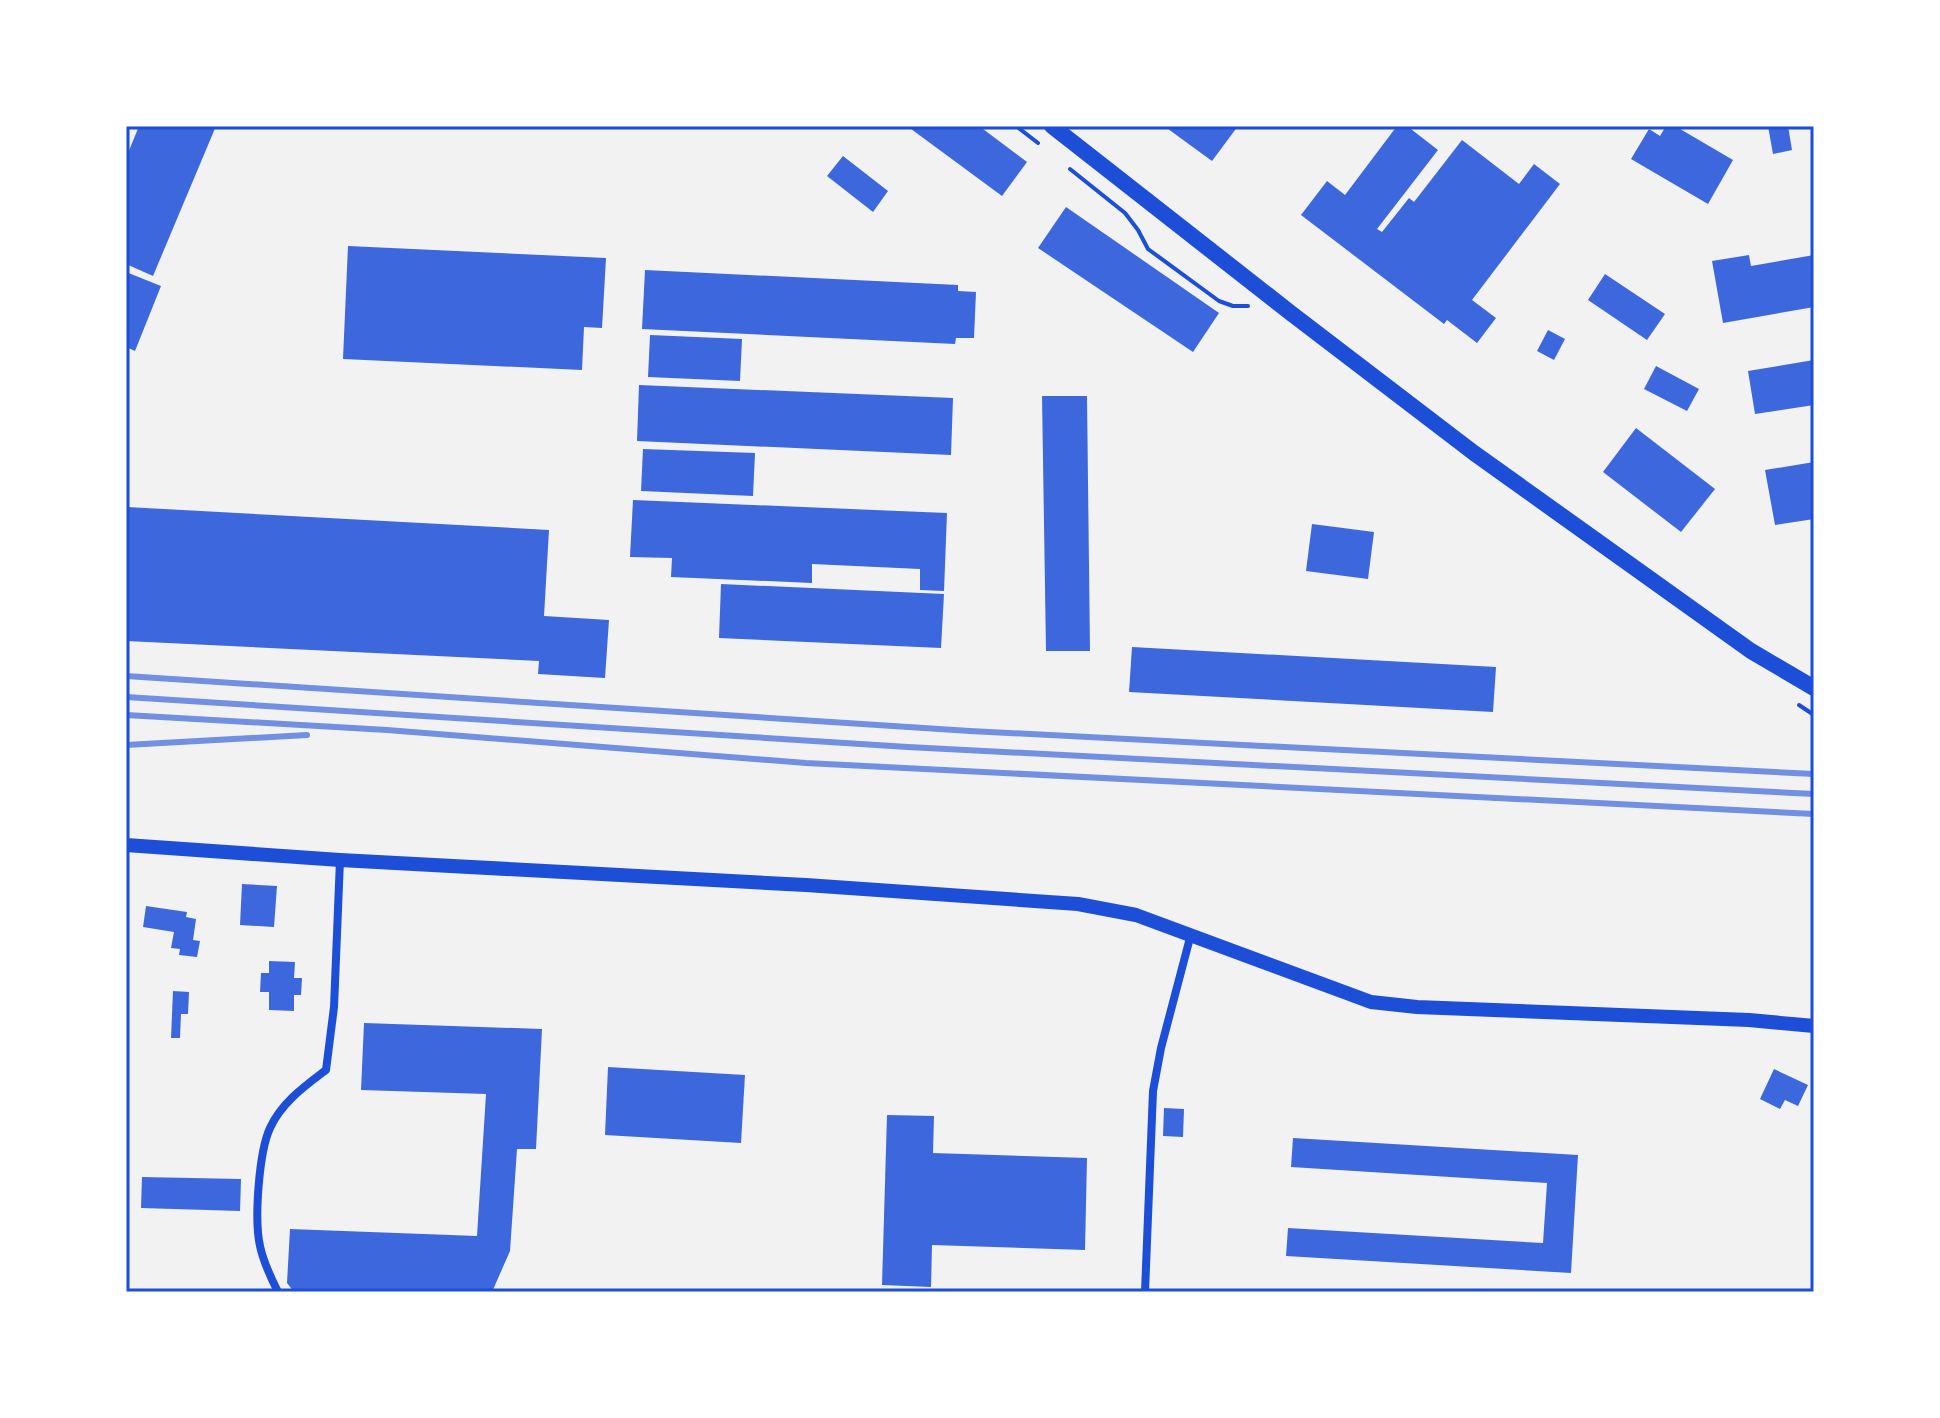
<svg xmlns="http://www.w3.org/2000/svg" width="1940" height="1418" font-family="'Times New Roman',serif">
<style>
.building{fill:#3d67dc}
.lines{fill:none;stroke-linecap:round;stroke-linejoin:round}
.path{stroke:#1d4ed8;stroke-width:4}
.minor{stroke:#1d4ed8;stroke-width:8}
.tertiary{stroke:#1d4ed8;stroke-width:14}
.secondary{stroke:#1d4ed8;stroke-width:16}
.rail{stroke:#7290e2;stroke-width:6}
.neatline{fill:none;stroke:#1d4ed8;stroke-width:3}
</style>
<rect width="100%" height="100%" fill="#f2f2f2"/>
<g class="building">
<path d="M139,126H216L153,276L126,264V158Z"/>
<path d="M907,126H979L1027,162L1002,196Z"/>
<path d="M1164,126H1238L1212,161Z"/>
<path d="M1397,126H1407L1438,150L1377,229L1382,232L1409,198L1414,202L1462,140L1519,184L1534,164L1560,184L1472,300L1496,318L1477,343L1447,320L1444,324L1301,215L1327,181L1345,195Z"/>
<path d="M1666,126H1675L1733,160L1708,204L1631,159L1649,129L1660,136Z"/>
<path d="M1768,126H1788L1792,150L1773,154Z"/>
<path d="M843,156L888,191L873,212L827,176Z"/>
<path d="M1066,207L1219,313L1193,352L1038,248Z"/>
<path d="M348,246L606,258L602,328L584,327L582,370L343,359Z"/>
<path d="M1749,255L1751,266L1814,255V307L1723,323L1712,261Z"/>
<path d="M645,270L958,285V291L976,292L974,338H956L955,344L642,329Z"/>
<path d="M126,272L161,286L135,351L126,347Z"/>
<path d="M1605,274L1665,314L1647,340L1588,300Z"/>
<path d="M1548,330L1565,339L1554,360L1537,351Z"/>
<path d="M650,335L742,339L740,381L648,377Z"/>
<path d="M1814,360V405L1755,414L1748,371Z"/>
<path d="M1656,366L1699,389L1687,411L1644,389Z"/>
<path d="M639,385L953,398L951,455L637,441Z"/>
<path d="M1042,396H1087L1090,651H1046Z"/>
<path d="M1636,428L1715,489L1681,532L1603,472Z"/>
<path d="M643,449L755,453L753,496L641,491Z"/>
<path d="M1814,462V519L1775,525L1765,470Z"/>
<path d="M633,500L947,513L944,591L920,590V569L812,564V583L671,577L672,558L630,557Z"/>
<path d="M127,507L549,530L544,616L609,620L605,678L538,674L539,661L126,641Z"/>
<path d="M1312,524L1374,532L1368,579L1306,571Z"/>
<path d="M721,584L944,594L941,648L719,638Z"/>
<path d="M1132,647L1496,667L1493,712L1129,692Z"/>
<path d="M242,884L277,886L274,927L240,925Z"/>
<path d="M146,906L187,912L186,917L196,919L193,940L200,941L197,957L179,955L180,949L171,948L174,932L143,927Z"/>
<path d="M269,961L295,962L294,978H302L301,995H294V1011L269,1010V992H260L261,973H269Z"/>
<path d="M173,991L189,992L188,1014H181L180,1038H171Z"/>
<path d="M364,1023L542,1029L536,1149H517L510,1251L492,1292H294L287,1283L290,1229L477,1236L486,1094L361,1090Z"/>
<path d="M608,1067L745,1075L741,1143L605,1135Z"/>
<path d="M1774,1069L1808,1085L1798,1106L1785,1100L1780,1109L1760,1099Z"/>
<path d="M1164,1108L1184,1109L1183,1137L1163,1136Z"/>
<path d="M887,1115L934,1116L933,1153L1087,1158L1085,1250L932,1245L931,1287L882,1285Z"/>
<path d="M1293,1138L1578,1155L1571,1273L1286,1256L1288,1228L1543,1243L1547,1183L1291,1167Z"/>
<path d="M142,1177L241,1179L240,1211L141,1208Z"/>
</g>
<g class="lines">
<g class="path">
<path d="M1016,126L1038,143"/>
<path d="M1070,169L1125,213L1138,230L1148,249L1219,301L1233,306H1248"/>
<path d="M1799,705L1814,715"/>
</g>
<g class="minor">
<path d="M278,1292C271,1278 263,1261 260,1246C254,1219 259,1152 270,1128C282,1102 305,1086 326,1070L334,1007L340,860"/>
<path d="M1145,1292L1153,1091L1161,1048L1191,934"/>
</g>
<path class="tertiary" d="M126,845L340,860L806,885L1078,904L1136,915L1371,1002L1417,1007L1749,1020L1814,1026"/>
<path class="secondary" d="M1052,126L1292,314L1474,453L1751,651L1814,688"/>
<g class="rail">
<path d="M126,676L970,731L1814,774"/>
<path d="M126,697L908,747L1814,794"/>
<path d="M126,715L387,730L806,763L1814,814"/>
<path d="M126,745L307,735"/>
</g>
</g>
<rect width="1940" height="1418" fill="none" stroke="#ffffff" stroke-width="256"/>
<rect x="128" y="128" width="1684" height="1162" class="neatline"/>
</svg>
